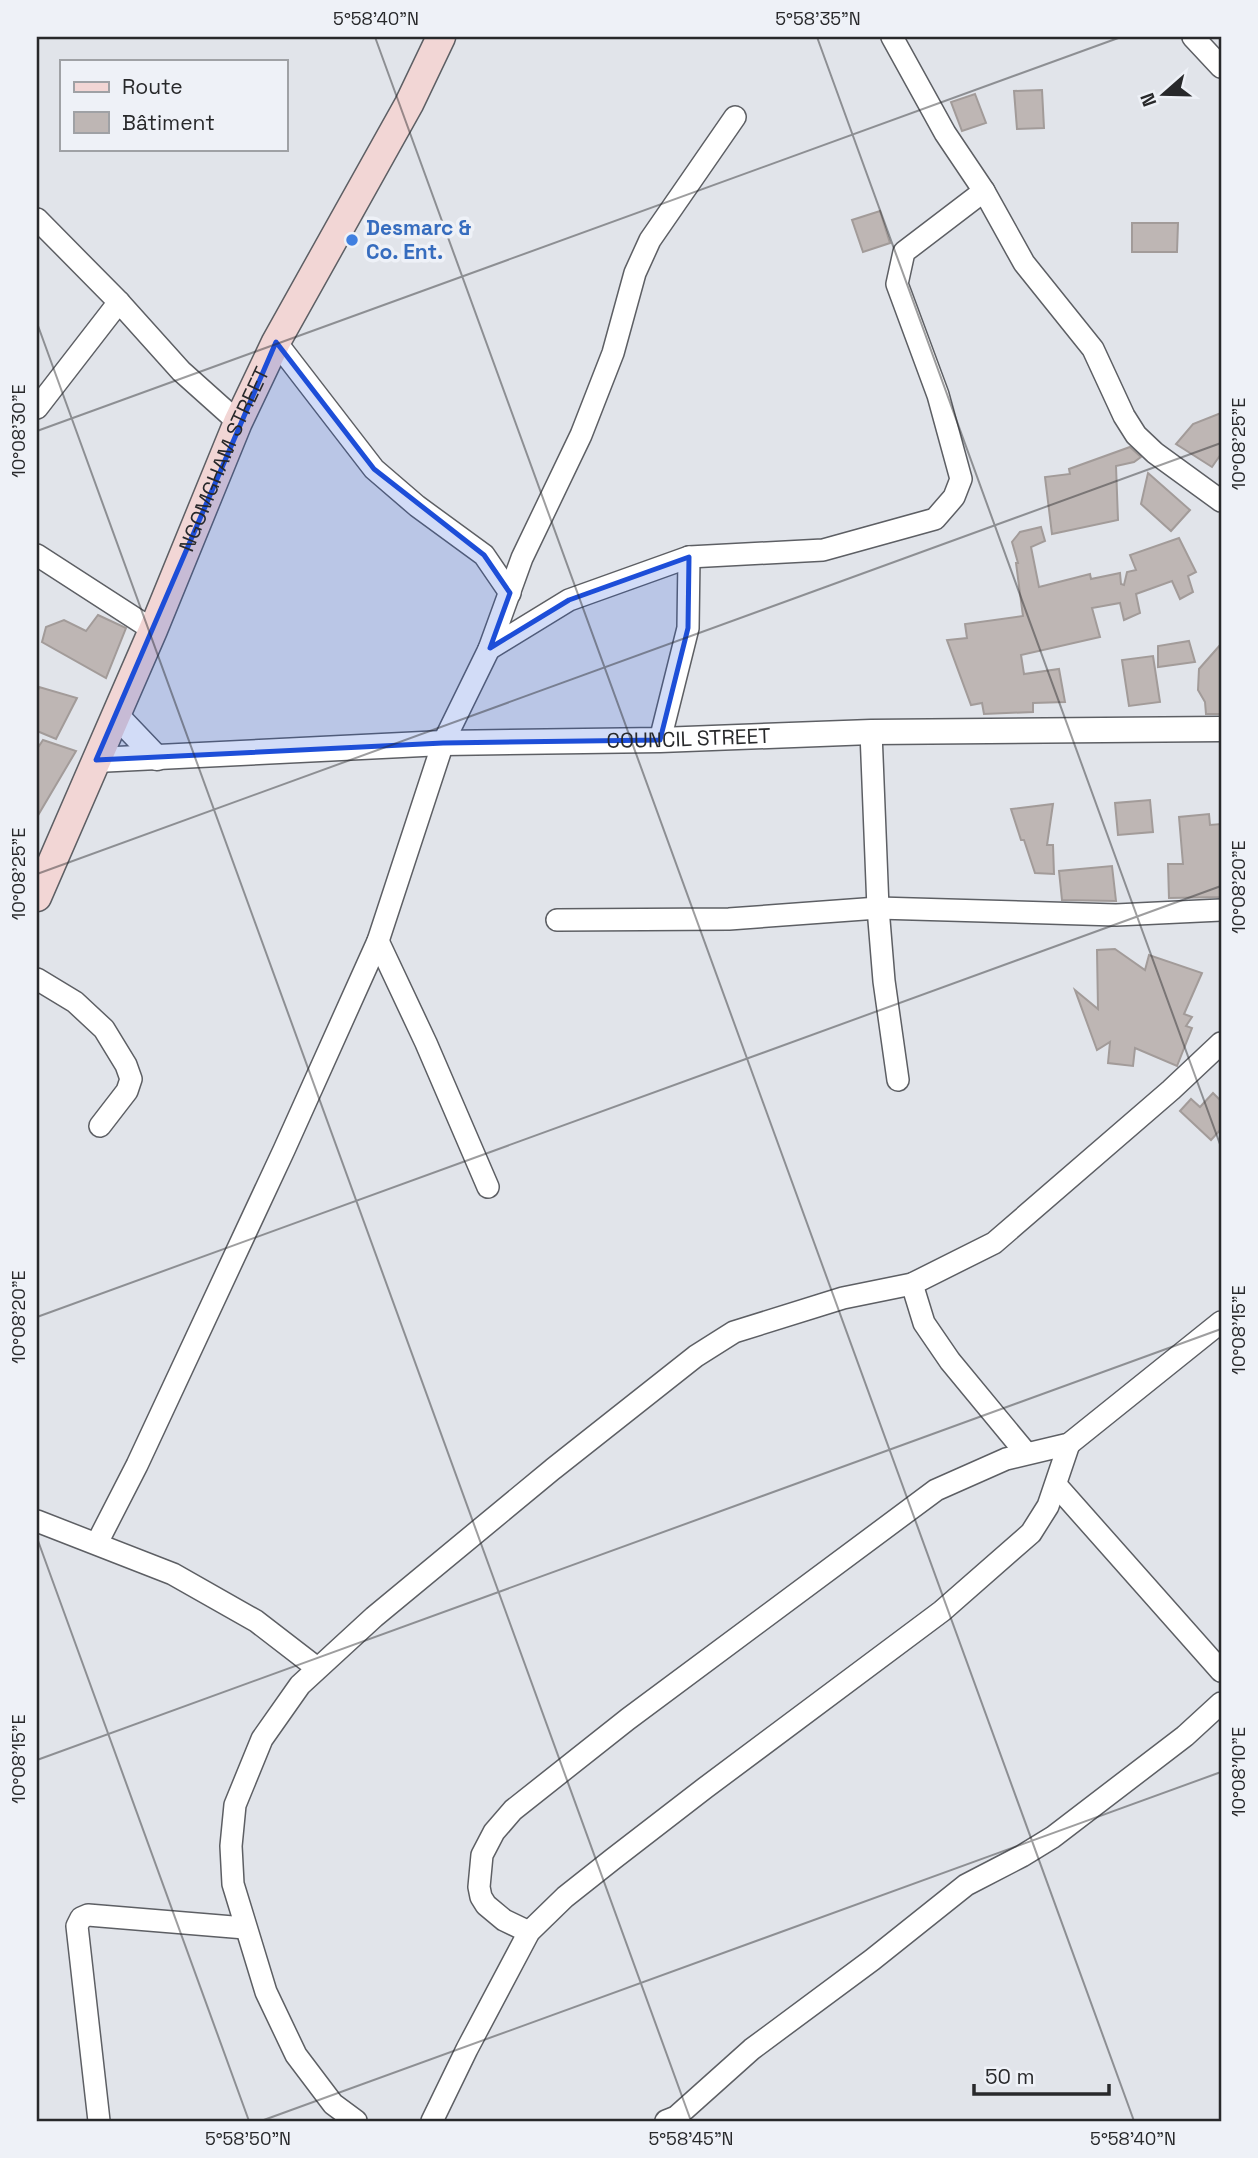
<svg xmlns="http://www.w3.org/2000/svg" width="1258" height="2158" font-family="'Space Grotesk',sans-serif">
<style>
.building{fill:#beb6b4;stroke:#a29b99;stroke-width:2}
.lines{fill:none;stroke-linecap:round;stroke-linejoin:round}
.minor-casing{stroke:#5d5f64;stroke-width:24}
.tertiary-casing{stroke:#5d5f64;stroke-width:27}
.secondary-casing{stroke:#5d5f64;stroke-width:31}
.minor{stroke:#fff;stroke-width:21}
.tertiary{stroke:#fff;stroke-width:24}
.secondary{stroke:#f2d6d5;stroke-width:28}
.marked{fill:#1d4ed8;fill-opacity:0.2;stroke:#1d4ed8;stroke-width:5;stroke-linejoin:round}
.ticks{fill:none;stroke:#28292b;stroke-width:2;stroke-opacity:0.45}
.shop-dot{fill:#3f7fe0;stroke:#eef1f7;stroke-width:2.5}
.labels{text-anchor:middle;stroke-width:7;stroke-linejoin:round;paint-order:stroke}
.shop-label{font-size:21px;font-weight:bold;fill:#366cbe;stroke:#eef1f7;text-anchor:start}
.street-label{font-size:21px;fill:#28292b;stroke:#eef1f7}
.neatline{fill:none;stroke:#28292b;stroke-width:2.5}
.ticks-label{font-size:18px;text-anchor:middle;fill:#28292b}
</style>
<rect width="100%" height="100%" fill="#e1e4ea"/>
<g class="building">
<path d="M1042,90L1044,128L1017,129L1014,91Z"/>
<path d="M975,94L986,123L962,131L951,102Z"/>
<path d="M880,211L890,243L863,252L852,220Z"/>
<path d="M1132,223H1178L1177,252H1132Z"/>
<path d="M1221,413V454L1212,467L1176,444L1193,424Z"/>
<path d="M1130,447L1141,457L1134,462L1116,466L1118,520L1052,534L1045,477L1070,474L1069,469Z"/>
<path d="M1148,473L1190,510L1171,531L1141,504Z"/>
<path d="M1041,527L1045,541L1031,547L1039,587L1090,574L1091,579L1120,573L1121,584L1124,585L1127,572L1136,570L1130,555L1179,538L1196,572L1188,576L1193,592L1180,599L1172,581L1136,594L1140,613L1124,620L1120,603L1092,608L1100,637L1021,655L1024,674L1059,669L1065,702L1033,703V712L984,714L982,703L971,705L947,640L967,638L965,624L1023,616L1016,563H1018L1012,542L1020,532Z"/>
<path d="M98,615L126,628L106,678L42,642L46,627L64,620L86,631Z"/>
<path d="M1189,641L1195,662L1158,667V646Z"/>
<path d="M1221,644V714H1206L1205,702L1198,690L1199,669Z"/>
<path d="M1153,656L1160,702L1129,706L1122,660Z"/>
<path d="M39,687L77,698L56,739L37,731V694Z"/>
<path d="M43,740L76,751L37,817V749Z"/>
<path d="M1150,800L1153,832L1118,835L1115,803Z"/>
<path d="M1053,804L1047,845H1053L1054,874L1035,873L1024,840H1021L1011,809Z"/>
<path d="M1209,814L1210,825L1221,824V897L1169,898L1168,864H1183L1179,817Z"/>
<path d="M1112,866L1116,901L1062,900L1059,871Z"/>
<path d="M1115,949L1145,970L1149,955L1202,973L1184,1014L1192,1017L1186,1026L1192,1028L1177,1066L1135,1048L1133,1066L1108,1063L1110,1042L1097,1050L1075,990L1098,1009L1097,950Z"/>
<path d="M1213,1093L1221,1101V1129L1211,1140L1180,1111L1191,1099L1200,1107Z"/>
</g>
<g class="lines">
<g class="minor-casing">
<g id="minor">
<path d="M892,37L945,133L984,191L1024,263L1093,349L1124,416L1136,435L1155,453L1221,501"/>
<path d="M1193,37L1221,67"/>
<path d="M37,219L119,302"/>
<path d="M276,342L374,469L417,506L484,555L510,593"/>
<path d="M37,408L119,302L181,371L238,422"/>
<path d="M37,555L153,630"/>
<path d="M489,649L569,600L689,557L823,550L935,519L954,497L961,479L938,395L897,284L904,252L984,191"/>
<path d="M871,732L878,908L884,981L898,1080"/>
<path d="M660,740L688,628L689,557"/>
<path d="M557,920L729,919L878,908L1116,915L1221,910"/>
<path d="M378,941L426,1043L488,1187"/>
<path d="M37,979L75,1002L104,1029L126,1065L131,1079L127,1091L100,1126"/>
<path d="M912,1284L924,1323L950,1361L1026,1453"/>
<path d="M1056,1485L1221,1671"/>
<path d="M37,1521L173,1574L256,1621L317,1668"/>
<path d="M97,1543L137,1465L284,1150L378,941L443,743L489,649L522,558L581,435L613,353L635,273L650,240L735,117"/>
<path d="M529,1932L504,1920L486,1905L481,1897L479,1887L482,1855L494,1832L513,1810L628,1719L936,1490L1006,1459L1069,1444L1221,1322"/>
<path d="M99,2121L77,1926L81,1918L88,1915L245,1928"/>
<path d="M356,2121L333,2104L296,2055L266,1992L233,1884L231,1846L235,1805L262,1739L300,1685L374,1617L553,1469L696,1356L734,1332L843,1298L912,1284L994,1243L1171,1090L1221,1043"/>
<path d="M432,2121L467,2049L529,1932L565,1897L613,1859L705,1788L942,1611L1031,1533L1048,1506L1069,1444"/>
<path d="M666,2121L676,2117L752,2049L872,1960L966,1885L1022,1856L1053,1837L1185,1736L1221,1703"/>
</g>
</g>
<g class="tertiary-casing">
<g id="tertiary">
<path d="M116,715L157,758"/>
<path id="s1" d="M96,760L443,743L660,740L871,732L1221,729"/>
</g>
</g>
<g class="secondary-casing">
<g id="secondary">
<path id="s2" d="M37,897L153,630L238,422L276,342L409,104L441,37"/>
</g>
</g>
<use href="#minor" class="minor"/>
<use href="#tertiary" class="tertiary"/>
<use href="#secondary" class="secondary"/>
</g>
<path class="marked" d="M276,342L374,469L484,555L510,593L490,648L569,600L689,557L688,628L660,740L443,743L96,760Z"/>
<path class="ticks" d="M375,37L1134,2121M817,37L1221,1147M37,323L691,2121M37,431L1121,37M37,874L1221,443M37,1317L1221,886M37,1538L249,2121M37,1760L1221,1329M261,2121L1221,1772"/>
<circle class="shop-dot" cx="352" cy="240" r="7"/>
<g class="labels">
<g class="shop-label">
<text x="366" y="235">Desmarc &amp;<tspan x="366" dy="24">Co. Ent.</tspan></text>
</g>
<g class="street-label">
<text dy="7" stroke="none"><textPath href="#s2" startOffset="476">NGOMGHAM STREET</textPath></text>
<text dy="7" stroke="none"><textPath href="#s1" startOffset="593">COUNCIL STREET</textPath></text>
</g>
</g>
<rect width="1258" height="2158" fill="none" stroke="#eef1f7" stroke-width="77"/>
<rect x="60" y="60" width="228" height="91" fill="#eef1f7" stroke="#9fa1a5" stroke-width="2"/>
<rect x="74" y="82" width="35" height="10" fill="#f2d6d5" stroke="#9fa1a5" stroke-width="2"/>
<text x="122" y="94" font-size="21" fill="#28292b">Route</text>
<rect x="74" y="112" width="35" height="21" fill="#beb6b4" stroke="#9fa1a5" stroke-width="2"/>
<text x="122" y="130" font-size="21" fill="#28292b">Bâtiment</text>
<g transform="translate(1164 94) rotate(250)" stroke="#eef1f7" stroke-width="5" paint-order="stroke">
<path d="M0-5L12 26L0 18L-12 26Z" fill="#28292b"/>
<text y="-10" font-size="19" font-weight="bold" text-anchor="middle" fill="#28292b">N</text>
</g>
<path d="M974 2084v10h135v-10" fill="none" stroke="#28292b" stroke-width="3.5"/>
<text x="985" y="2084" font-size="21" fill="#28292b" stroke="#eef1f7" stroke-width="5" paint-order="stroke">50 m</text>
<rect x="38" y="38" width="1182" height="2082" class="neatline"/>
<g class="ticks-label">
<text x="376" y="25">5°58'40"N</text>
<text x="818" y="25">5°58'35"N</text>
<text transform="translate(19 431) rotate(-90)" y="6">10°08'30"E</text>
<text transform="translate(1239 444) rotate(-90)" y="6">10°08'25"E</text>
<text transform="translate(19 874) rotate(-90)" y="6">10°08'25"E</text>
<text transform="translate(1239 887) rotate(-90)" y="6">10°08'20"E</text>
<text transform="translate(19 1317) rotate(-90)" y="6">10°08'20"E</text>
<text transform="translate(1239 1330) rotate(-90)" y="6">10°08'15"E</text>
<text transform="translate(19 1759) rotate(-90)" y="6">10°08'15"E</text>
<text transform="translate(1239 1772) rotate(-90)" y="6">10°08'10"E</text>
<text x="248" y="2145">5°58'50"N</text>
<text x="691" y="2145">5°58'45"N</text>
<text x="1133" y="2145">5°58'40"N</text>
</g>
</svg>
